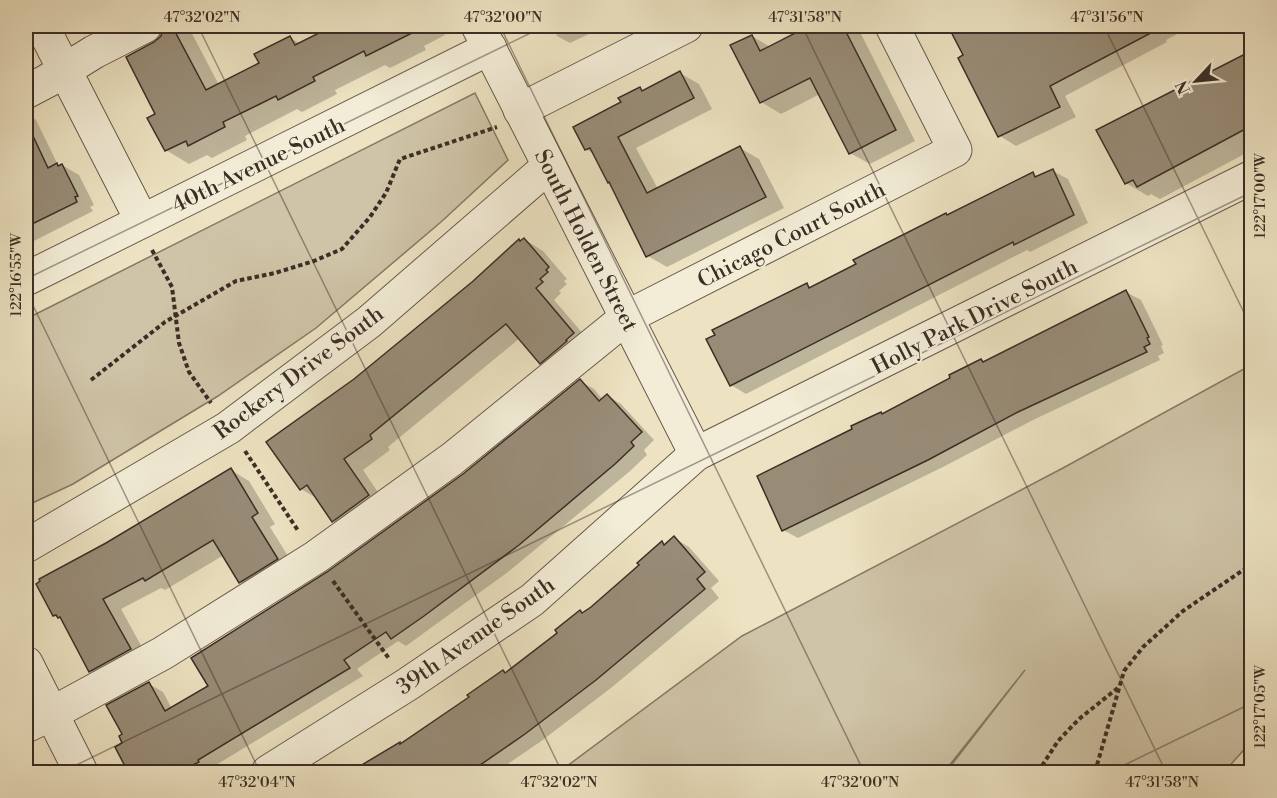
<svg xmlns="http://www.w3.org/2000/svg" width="1277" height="798" font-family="'Libre Bodoni',serif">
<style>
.green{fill:#cfc4a7;stroke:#857966;stroke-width:1.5}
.shadow{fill:#0003}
.building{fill:#988c77;stroke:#3b2e26;stroke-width:1.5}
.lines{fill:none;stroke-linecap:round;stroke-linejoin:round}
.minor-casing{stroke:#685b4d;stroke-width:35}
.path{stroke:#3b2e26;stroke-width:4;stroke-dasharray:4.5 3;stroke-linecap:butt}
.minor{stroke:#f3edd7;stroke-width:33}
.ticks{fill:none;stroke:#3b2e26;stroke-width:1.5;stroke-opacity:0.45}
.labels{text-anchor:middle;stroke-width:4.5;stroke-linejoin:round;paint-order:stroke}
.street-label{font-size:22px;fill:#3b2e26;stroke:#f3edd7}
.neatline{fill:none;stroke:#3b2e26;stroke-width:2}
.ticks-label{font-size:15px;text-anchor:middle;fill:#3b2e26}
</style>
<rect width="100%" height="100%" fill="#ede3c2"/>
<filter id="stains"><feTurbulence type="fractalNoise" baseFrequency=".00333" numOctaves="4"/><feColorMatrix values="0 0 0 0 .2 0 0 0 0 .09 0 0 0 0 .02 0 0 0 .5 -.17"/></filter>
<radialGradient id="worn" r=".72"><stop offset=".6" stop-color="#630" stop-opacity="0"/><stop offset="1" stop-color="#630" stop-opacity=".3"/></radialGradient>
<g class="green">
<path d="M475,93L508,160L441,222L316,328L218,396L73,484L26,506V319Z"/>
<path d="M1251,365V742L1224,772H946L1025,670L944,772H559L742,636L1063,468Z"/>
</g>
<g class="shadow">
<path d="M165,26H188L219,85L261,64L290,38L301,44L337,26H440L445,35L424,46L426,50L390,68L385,65L335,90L337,94L302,112L297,109L245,136L247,140L212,158L207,155L189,164L166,150L157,115L162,38Z"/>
<path d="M552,26H606L570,43L557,36Z"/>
<path d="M813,26H857L915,141L870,164L850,153L820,94L781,114L761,102L752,36L770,47Z"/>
<path d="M949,26H1031L1036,35L1054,26H1172L1177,34L1166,40L1167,42L1065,96L1076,117L1016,146L1000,136L965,56Z"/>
<path d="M1252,52V150L1160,199L1151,194L1148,196L1126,183L1179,88Z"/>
<path d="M680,73L699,84L712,109L636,148L658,189L740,148L759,159L784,208L667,267L648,256L594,154L586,149L623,103L640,88L644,91Z"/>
<path d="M26,109V112L36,120L58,165H62L79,175L94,205L90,207L93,211L26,245Z"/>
<path d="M1053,171L1068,179L1088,223L1030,252L1027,250L746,394L731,385L717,336L807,285L813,288L948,216L1033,174L1038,177Z"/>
<path d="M524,239L543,251L567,279L564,281L567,284L559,291L561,293L554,300L592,344L560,373L541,362L520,338L388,447L390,450L363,470L388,507L353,532L333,521L318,499L301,489L354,380Z"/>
<path d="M1126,292L1141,300L1163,345L1161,346L1164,353L1158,356L1160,360L1033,420L943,467L798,538L783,530L883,415L952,378L981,360L984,362Z"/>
<path d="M580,381L594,389L603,400L608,396L621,404L654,440L644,450L647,455L629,472L508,572L406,646L398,641L357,669L363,676L211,768L212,770L207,772H130L117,748L124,744V734L149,684L163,692L172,709L210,686L328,573L464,475Z"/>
<path d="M231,470L249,481L275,524L270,527L296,569L259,592L241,582L224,555L165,590L161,588L121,609L149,660L108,682L90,671L63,620L54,615L107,545Z"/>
<path d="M674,538L689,547L719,581L711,588L719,598L611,688L540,742L496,772H354L401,745L507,674L641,566L662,543L666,545Z"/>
<path d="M26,757L34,772H26Z"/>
</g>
<g class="building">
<path d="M163,26H172L206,90L259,63L254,54L290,36L295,45L333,26H426L366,56L364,51L313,77L315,81L278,100L276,96L223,122L225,127L188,146L186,141L165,151L147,118L155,114L126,57L154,42L161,36Z"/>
<path d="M809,26H843L896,130L849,154L810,78L760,103L730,45L752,35L760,51Z"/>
<path d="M948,26H1164L1050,86L1060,107L998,137L958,58L963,55Z"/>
<path d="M1251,51V126L1137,187L1133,180L1125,184L1096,130Z"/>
<path d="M680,71L694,98L618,137L647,193L740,146L766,197L646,257L609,182L608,183L590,148L585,150L573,127L621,102L618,98L640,87L642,91Z"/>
<path d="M26,121L48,168L57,163L58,166L62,164L78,196L75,197L77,202L26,227Z"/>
<path d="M1053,169L1074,215L1014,245L1013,242L730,386L706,339L715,335L712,330L807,283L809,288L856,264L853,260L946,213L947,215L1033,172L1035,177Z"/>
<path d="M524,238L549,267L546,270L548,272L540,279L543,282L536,288L574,333L566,340L567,341L540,364L506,324L370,435L372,439L344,459L369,495L332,522L307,485L300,490L266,442L354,379L472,282L519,239L520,241Z"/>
<path d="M1126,290L1149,337L1147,338L1150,344L1144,347L1147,352L1018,412L928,460L782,531L757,476L852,429L851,426L881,412L882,414L950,378L949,375L981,359L983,362Z"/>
<path d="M580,379L599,401L607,394L642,432L631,442L634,446L615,464L519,545L424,616L391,639L386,632L344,660L350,668L198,760L199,762L178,772H128L115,747L122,743L119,736L122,734L106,705L149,682L165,711L208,686L191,658L327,572L463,474Z"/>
<path d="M231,468L258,513L252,517L278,559L239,583L213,540L145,581L143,578L103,599L131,649L89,672L60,617L58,618L56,615L53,616L36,584L40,581L39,579L106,543Z"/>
<path d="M674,536L705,572L697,579L705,589L596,680L525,734L470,772H350L400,742V744L469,697L467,695L503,670L505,673L557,633L555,630L580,610L582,613L591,607L639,565L637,563L662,541L664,545Z"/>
</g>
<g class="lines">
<g class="minor-casing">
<g id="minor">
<path d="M42,26L142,221"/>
<path d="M478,26L696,454"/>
<path d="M26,92L47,81L94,52L145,26"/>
<path d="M520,110L686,26"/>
<path d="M26,279L490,48"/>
<path d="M26,546L228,428L369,322L549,166"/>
<path d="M26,663L81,772"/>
<path d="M26,726L51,714L163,653L316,557L452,459L627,317L955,150L892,26"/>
<path d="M268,772L408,684L532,600L696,454L1252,177"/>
</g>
</g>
<g class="path">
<path d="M152,250L172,287L179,343L189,372L211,403"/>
<path d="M91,380L165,322L236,281L275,273L314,261L342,249L370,217L386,193L400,159L497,127"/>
<path d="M245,451L299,532"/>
<path d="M333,581L390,660"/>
<path d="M1038,772L1058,741L1079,719L1119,687"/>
<path d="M1095,772L1124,671L1143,647L1183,611L1252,564"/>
</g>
<use href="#minor" class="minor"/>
</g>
<path class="ticks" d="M198,26L562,772M500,26L864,772M802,26L1166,772M1104,26L1252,329M26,279L545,26M26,291L260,772M62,772L1252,192M1110,772L1252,703"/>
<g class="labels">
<g class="street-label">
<text transform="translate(258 164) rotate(-26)" y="8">40th Avenue South</text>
<text transform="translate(791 234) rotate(-27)" y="8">Chicago Court South</text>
<text transform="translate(587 240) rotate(63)" y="8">South Holden Street</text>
<text transform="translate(974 316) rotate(-27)" y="8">Holly Park Drive South</text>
<text transform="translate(298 372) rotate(-37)" y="8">Rockery Drive South</text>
<text transform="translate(475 635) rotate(-35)" y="8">39th Avenue South</text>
</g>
</g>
<rect width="1277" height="798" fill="none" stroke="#ede3c2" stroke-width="66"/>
<g transform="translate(1196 81) rotate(244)" stroke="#f3edd7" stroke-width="4.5" paint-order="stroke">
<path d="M0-4.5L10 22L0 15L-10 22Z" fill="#3b2e26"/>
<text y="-9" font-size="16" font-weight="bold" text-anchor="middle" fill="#3b2e26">N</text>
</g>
<rect x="33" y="33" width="1211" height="732" class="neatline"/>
<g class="ticks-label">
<text x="202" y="22">47°32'02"N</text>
<text x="503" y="22">47°32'00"N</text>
<text x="805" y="22">47°31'58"N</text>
<text x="1107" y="22">47°31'56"N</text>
<text transform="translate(1260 196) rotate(-90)" y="5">122°17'00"W</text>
<text transform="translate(16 275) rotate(-90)" y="5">122°16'55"W</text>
<text transform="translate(1260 707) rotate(-90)" y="5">122°17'05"W</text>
<text x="257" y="787">47°32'04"N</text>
<text x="559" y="787">47°32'02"N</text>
<text x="860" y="787">47°32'00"N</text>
<text x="1162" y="787">47°31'58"N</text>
</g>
<rect width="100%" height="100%" filter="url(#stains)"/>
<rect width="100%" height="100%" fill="url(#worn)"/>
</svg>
